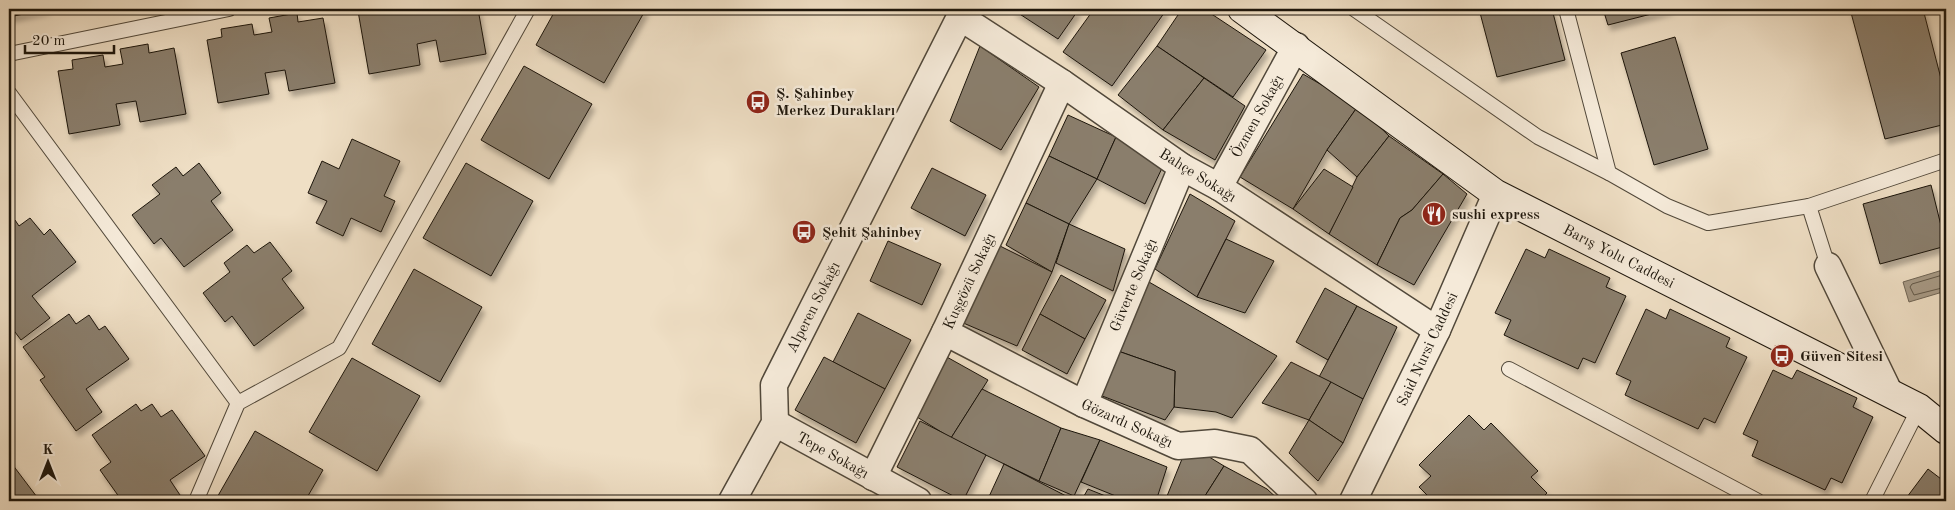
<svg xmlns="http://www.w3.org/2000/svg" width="1955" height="510" font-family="'Old Standard TT',serif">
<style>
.water{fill:#a79a86;stroke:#6f6555}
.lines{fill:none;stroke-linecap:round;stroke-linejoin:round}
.shore{stroke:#625848;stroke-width:1}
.building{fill:#8a7e6c;stroke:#1c150b;filter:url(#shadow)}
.service-casing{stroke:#51483a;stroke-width:16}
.minor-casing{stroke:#51483a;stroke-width:29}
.secondary-casing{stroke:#1c150b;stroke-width:30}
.service{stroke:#f5ead9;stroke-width:14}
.minor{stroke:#f5ead9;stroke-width:26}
.secondary{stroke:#f5ead9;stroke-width:28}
.labels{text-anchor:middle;stroke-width:5;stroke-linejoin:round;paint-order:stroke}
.poi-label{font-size:15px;font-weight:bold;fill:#1c150b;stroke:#f5ead9;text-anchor:start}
.street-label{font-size:15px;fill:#1c150b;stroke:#f5ead9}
</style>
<defs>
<filter id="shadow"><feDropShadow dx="3" dy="5.5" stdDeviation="2.5" flood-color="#0004"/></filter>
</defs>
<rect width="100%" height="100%" fill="#efdfc5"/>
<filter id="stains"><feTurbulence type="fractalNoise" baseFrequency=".004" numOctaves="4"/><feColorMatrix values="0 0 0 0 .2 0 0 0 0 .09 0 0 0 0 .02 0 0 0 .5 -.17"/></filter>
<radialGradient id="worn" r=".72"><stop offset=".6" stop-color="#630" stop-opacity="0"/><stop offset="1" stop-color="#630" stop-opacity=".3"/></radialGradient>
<path class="water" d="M1946,269V291L1909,302L1903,282Z"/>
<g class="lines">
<path class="shore" d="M1946,274L1912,284L1910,287L1914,295L1946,287"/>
</g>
<g class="building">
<path d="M9,9H48L9,17Z"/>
<path d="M370,9H478L486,54L440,62L436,40L417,44L420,65L369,74L358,11Z"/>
<path d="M556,9H646L604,83L536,45Z"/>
<path d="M1012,9H1079L1058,39Z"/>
<path d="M1094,9H1167L1112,86L1063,52Z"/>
<path d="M1182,9H1204L1266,50L1233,97L1157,46Z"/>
<path d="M1479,9H1552L1565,60L1497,77Z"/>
<path d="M1603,9H1671L1608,25Z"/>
<path d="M1850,9H1923L1946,98V124L1885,139Z"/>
<path d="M297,13L298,22L323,18L335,83L289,91L285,70L265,73L269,94L218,103L207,40L222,37L221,29L252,24L254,35L272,32L269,18Z"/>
<path d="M1675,37L1708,149L1654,165L1621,53Z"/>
<path d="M148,44L149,53L174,48L186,114L140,122L136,101L116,104L120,125L69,134L58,71L73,69L72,60L103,55L105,67L123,64L120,49Z"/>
<path d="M980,46L1039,87L1001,150L950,121Z"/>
<path d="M1157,46L1204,78L1163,130L1118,95Z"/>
<path d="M524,66L592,104L549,179L481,140Z"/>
<path d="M1303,74L1358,106L1327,150L1293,209L1240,177Z"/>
<path d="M1204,78L1245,106L1215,160L1163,130Z"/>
<path d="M1358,106L1389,136L1357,177L1327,150Z"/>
<path d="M1068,115L1116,137L1097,179L1049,156Z"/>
<path d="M1389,136L1443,174L1412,210L1400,218L1377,265L1329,234L1357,177Z"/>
<path d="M1116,137L1163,166L1145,204L1097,179Z"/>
<path d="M352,139L400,161L384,196L395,201L381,232L351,218L343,236L316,223L327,201L308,193L322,161L339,169Z"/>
<path d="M1049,156L1097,179L1069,224L1026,203Z"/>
<path d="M199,163L221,193L211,201L233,230L184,267L161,238L154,244L132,215L160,194L152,185L176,167L183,176Z"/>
<path d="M466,163L533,201L491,276L423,238Z"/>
<path d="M932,168L986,195L965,236L911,208Z"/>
<path d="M1324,169L1353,187L1329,234L1293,209Z"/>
<path d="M1443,174L1467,194L1414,285L1377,265L1400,218L1412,210Z"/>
<path d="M1931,185L1946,246L1880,264L1863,204Z"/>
<path d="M1190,194L1235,221L1197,297L1155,269Z"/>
<path d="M1026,203L1069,224L1052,272L1006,245Z"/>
<path d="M30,218L44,235L50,229L76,262L32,296L50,318L21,340L9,324V225L15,220L19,226Z"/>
<path d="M1069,224L1125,249L1113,291L1056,263Z"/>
<path d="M1226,239L1274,261L1245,313L1197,297Z"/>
<path d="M888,241L941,264L922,305L870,281Z"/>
<path d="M270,242L292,271L282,279L304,308L254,346L232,316L225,322L203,293L230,272L224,263L247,245L254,253Z"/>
<path d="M998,245L1052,272L1017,346L961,322Z"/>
<path d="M1526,249L1545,258L1549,249L1610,278L1606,287L1626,296L1595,363L1583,358L1578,369L1504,335L1511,320L1495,313Z"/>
<path d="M414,269L482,307L440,382L372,344Z"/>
<path d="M1061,275L1106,300L1085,339L1040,314Z"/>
<path d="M1149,282L1277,356L1232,418L1216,412L1174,407L1175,371L1118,351Z"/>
<path d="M1325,288L1357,306L1328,360L1296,342Z"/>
<path d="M1357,306L1397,327L1363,399L1319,377Z"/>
<path d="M1646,309L1666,319L1670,309L1730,338L1726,347L1747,357L1715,423L1704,418L1698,429L1625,395L1631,381L1616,374Z"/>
<path d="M858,313L911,340L885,389L833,362Z"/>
<path d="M69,314L76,324L89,315L99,330L105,326L129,359L86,389L102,412L76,431L40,380L45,377L23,347Z"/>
<path d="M1040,314L1085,339L1067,374L1022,350Z"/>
<path d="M1118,351L1175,371L1174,407L1165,420L1097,394Z"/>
<path d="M945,356L988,380L951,438L917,417Z"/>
<path d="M824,357L885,389L856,443L795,410Z"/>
<path d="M352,358L420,396L377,471L309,432Z"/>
<path d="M1291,362L1331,382L1309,420L1262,403Z"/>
<path d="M1773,370L1792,379L1797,370L1857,398L1853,407L1873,417L1842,483L1831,478L1825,490L1752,456L1758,441L1743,434Z"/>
<path d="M1331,382L1363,399L1343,443L1309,420Z"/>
<path d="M982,389L1061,428L1039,481L951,438Z"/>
<path d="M136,404L141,411L152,404L161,417L172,410L205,456L170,480L184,501H122L100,470L111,462L92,435Z"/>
<path d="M1469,415L1484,430L1491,423L1538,471L1531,477L1547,493L1539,501H1433L1419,487L1431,476L1419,465Z"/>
<path d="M1309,420L1343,443L1318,481L1289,453Z"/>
<path d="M920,421L986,455L963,501L897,467Z"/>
<path d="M1061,428L1100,440L1074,496L1039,481Z"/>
<path d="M255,431L323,470L305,501H215Z"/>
<path d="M1100,440L1167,467L1156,501H1128L1081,482Z"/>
<path d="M1206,455L1224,466L1203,499L1207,501H1165L1182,459Z"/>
<path d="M9,460L40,501H9Z"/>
<path d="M1004,464L1068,497L1067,501H987Z"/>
<path d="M1224,466L1267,489L1280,501H1207L1203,499Z"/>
<path d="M1928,469L1945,482L1946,481V501H1904Z"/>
<path d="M1088,489L1118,501H1081Z"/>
</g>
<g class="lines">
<g class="service-casing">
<g id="service">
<path d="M1354,9L1538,137L1609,173"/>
<path d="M1566,9L1609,173L1667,206L1708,223L1809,206L1946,160"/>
<path d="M9,54L229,9"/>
<path d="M9,93L238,403"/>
<path d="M1809,206L1828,266"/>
<path d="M1509,369L1758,501"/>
<path d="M196,501L238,403L339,348L528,9"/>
<path d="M1872,501L1919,408"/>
</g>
</g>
<g class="minor-casing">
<g id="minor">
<path d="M960,17L1062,83L1182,167L1219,187L1437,330"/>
<path d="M1219,187L1296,46"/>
<path d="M1828,266L1889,392"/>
<path d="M945,332L1084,404L1178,446L1215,443L1250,450L1304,501"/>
<path d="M1084,404L1182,167"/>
<path d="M775,423L918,501"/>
<path d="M873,477L945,332L1062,83"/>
<path d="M732,501L775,423L774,385L964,9"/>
<path d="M1353,501L1437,330L1496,194"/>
</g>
</g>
<g class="secondary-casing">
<path id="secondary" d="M1242,9L1496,194L1919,408L1946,430"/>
</g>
<use href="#service" class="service"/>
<use href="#minor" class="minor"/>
<use href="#secondary" class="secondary"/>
</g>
<defs>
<g id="bus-disc" transform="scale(1.25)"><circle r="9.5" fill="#8f2418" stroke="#f5ead9"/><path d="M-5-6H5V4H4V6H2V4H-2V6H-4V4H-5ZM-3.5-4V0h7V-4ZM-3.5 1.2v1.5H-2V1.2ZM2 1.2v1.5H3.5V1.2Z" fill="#fff"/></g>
<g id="restaurant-disc" transform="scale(1.25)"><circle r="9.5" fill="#8f2418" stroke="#f5ead9"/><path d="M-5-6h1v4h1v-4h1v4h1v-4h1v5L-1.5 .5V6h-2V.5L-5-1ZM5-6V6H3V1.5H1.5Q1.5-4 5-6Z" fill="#fff"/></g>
</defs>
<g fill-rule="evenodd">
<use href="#bus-disc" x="758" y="102"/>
<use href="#restaurant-disc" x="1434" y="214"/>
<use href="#bus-disc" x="804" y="232"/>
<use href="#bus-disc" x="1782" y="356"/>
</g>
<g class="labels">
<g class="poi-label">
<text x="776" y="98">Ş. Şahinbey<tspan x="776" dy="17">Merkez Durakları</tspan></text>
<text x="1452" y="219">sushi express</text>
<text x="822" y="237">Şehit Şahinbey</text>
<text x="1800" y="361">Güven Sitesi</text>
</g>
<g class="street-label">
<text transform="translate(1257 116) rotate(-61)" y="5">Özmen Sokağı</text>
<text transform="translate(1198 175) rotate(32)" y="5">Bahçe Sokağı</text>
<text transform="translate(1619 256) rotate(27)" y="5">Barış Yolu Caddesi</text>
<text transform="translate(969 281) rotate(-65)" y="5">Kuşgözü Sokağı</text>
<text transform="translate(1133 285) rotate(-67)" y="5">Güverte Sokağı</text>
<text transform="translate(813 307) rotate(-63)" y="5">Alperen Sokağı</text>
<text transform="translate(1427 349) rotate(-65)" y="5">Said Nursi Caddesi</text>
<text transform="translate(1127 423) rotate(24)" y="5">Gözardı Sokağı</text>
<text transform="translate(833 455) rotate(29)" y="5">Tepe Sokağı</text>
</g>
</g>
<rect width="1955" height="510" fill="none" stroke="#efdfc5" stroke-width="30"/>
<rect x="10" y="10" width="1935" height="490" fill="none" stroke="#1c150b" stroke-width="2.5"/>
<rect x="15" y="15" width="1925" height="480" fill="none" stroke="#1c150b"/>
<g transform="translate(48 462)" stroke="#f5ead9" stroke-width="4" paint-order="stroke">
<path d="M0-4L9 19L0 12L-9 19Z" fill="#1c150b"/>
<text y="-8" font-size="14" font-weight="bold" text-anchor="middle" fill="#1c150b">K</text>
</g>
<path d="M25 45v8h89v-8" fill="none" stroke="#1c150b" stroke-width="2.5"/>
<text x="32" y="45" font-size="15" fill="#1c150b" stroke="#f5ead9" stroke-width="4" paint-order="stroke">20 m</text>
<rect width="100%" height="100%" filter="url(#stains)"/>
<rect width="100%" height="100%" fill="url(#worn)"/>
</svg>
